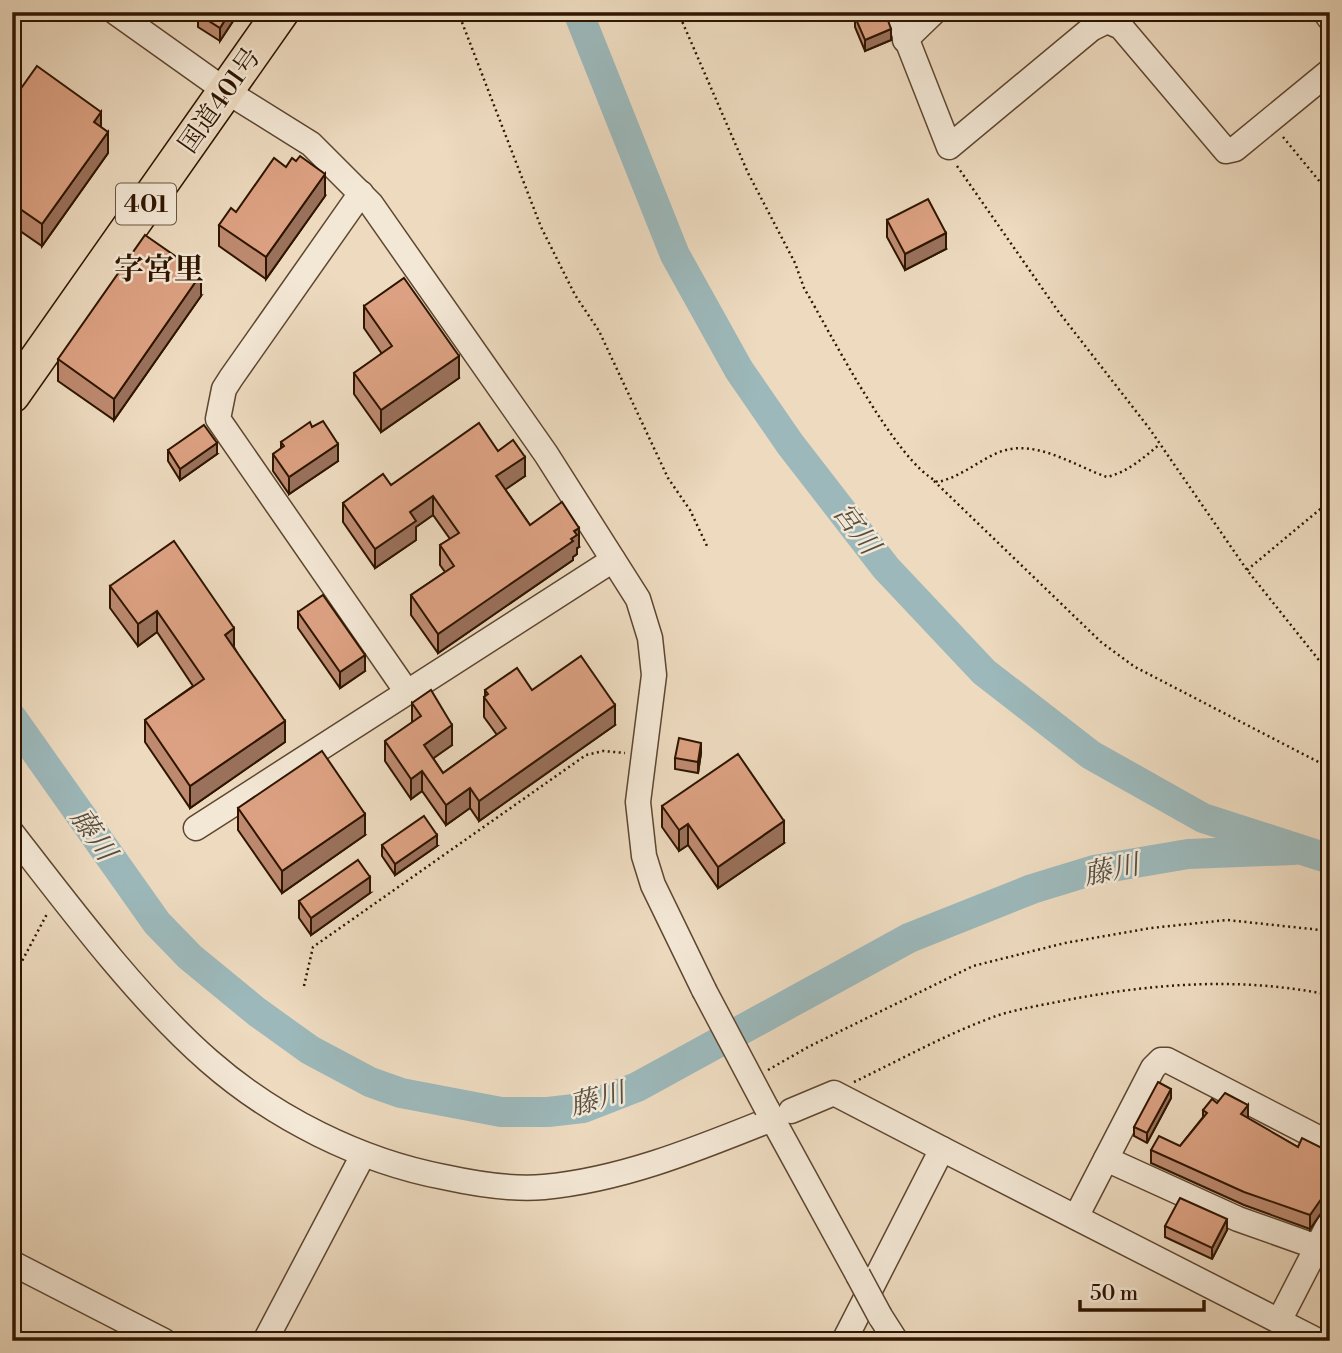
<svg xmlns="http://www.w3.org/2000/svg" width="1342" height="1353" font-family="'Libre Bodoni','Noto Serif JP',serif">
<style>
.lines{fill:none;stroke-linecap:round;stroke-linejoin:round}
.river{stroke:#9cb8ba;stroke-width:30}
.minor-casing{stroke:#5e4630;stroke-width:27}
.highway-casing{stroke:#2f1500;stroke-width:38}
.path{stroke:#2f1500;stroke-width:2.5;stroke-dasharray:2 3.5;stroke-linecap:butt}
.minor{stroke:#f3e7d5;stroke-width:24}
.highway{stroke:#eddabf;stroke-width:35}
.minor-bridge-casing{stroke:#5e4630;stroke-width:27;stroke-linecap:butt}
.minor-bridge{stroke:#f3e7d5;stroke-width:24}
.wall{fill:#bd8a70;stroke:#2f1500;stroke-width:2}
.shaded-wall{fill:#9a715b;stroke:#2f1500;stroke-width:2}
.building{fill:#dca182;stroke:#2f1500;stroke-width:2}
.labels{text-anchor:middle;stroke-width:5;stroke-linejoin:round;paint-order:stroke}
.shield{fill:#f3e7d5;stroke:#6a5440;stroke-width:2}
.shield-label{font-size:24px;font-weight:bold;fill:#2f1500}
.street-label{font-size:26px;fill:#2f1500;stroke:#f3e7d5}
.water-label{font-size:28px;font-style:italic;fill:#554e41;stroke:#f3e7d5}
.quarter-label{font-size:30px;font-weight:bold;fill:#2f1500;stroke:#f3e7d5}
</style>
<rect width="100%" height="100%" fill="#eddabf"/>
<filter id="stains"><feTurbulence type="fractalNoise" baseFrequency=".00286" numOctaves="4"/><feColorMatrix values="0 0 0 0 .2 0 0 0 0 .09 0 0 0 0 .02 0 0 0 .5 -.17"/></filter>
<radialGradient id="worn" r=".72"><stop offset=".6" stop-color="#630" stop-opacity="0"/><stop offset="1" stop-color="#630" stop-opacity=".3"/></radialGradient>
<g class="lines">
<g class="river">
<path d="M578,12L675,255L739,370L790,444L886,568L984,672L1091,755L1203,818L1330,859"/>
<path d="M12,718L157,923L190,957L257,1012L310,1050L370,1082L401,1093L501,1112H548L583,1108L637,1087L909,938L1032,889L1094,870L1188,854L1293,850"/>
</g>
<g class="minor-casing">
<g id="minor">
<path d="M115,12L226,91L311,144L371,204L546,454L638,599L650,638L654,675L638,802L644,856L653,885L704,990"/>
<path d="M896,12L949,147L1091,29L1107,21L1121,27L1226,151L1235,149L1330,71"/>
<path d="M1325,12L1330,19"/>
<path d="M905,40L934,12"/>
<path d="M361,193L231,378L224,389L218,419L407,692"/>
<path d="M196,828L613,560"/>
<path d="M12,833C70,908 139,1000 209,1061C274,1118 360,1161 444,1177C476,1184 512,1190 544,1187C620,1180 692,1151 762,1123"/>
<path d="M767,1109L858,1275"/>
<path d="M791,1111L834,1093L942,1149L844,1341"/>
<path d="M942,1149L1318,1341"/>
<path d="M1106,1159L1238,1219L1317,1247"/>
<path d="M1076,1217L1153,1068L1161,1060H1167L1330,1144"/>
<path d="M12,1263L164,1341"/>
<path d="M880,1316L896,1341"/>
<path d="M1279,1321L1330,1222"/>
<path d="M265,1341L363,1155"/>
</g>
</g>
<g class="highway-casing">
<path id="highway" d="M12,395L281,12"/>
</g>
<g class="path">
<path d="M458,12L541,227L575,295L599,331L668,478L690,510L707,546"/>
<path d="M678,12L748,173L795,263L804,288C830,332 896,463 938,482C960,477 977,462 997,453C1034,437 1072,465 1107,477C1128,472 1143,458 1160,444"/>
<path d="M1283,137L1330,194"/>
<path d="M957,166L1058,311L1149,428L1247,570L1330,674"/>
<path d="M934,481L1101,642L1135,667L1330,768"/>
<path d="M1247,570L1330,501"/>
<path d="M12,980L48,912"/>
<path d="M304,986L313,947L586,755L603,751L625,753"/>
<path d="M768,1070L808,1047L973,966L1065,943L1151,928L1227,920L1330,931"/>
<path d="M854,1082C902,1059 950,1032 999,1015C1022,1008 1048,1004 1072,999C1159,983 1242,977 1330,995"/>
</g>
<use href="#minor" class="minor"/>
<use href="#highway" class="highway"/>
<g class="minor-bridge-casing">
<g id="minor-bridge">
<path d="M704,990L767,1109"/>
<path d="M858,1275L880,1316"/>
</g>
</g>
<use href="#minor-bridge" class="minor-bridge"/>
</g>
<g class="wall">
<path d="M200,12H239L220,41L198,27V14Z"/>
<path d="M855,17L891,40L865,51L855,27Z"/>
<path d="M12,101L101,127L108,153L42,246L20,231L18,234L12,229Z"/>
<path d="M325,196L266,279L219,246V225L236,212Z"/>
<path d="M887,220L946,249L905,270L887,237Z"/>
<path d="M201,296L114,420L58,381V359Z"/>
<path d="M364,306L459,378L381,432L354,394V373L382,354L364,328Z"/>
<path d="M312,427L338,461L289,494L273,471V454L281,449V442Z"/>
<path d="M168,450L217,454L180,480L168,461Z"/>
<path d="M498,451L525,476L505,489L530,525L579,547L577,548V554L573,557V560L438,653L411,615V595L445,572L440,565V545L450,539L433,515L416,527V540L375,568L343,522V503L391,485Z"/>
<path d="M110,586L234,647L285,742L190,808L145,742V720L193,686L157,632L138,646L110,608Z"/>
<path d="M298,612L365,671L340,688L298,628Z"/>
<path d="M485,690H532L615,725L479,821L470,808L446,825L422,791L411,799L385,761V741L412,723V703L452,745L433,758L443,773L497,735L484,717V697L485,696Z"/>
<path d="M701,753L698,773L675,769V758Z"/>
<path d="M662,806L784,843L718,888L688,845L679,851L662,827Z"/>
<path d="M238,808L365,835L282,893L238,830Z"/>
<path d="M382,845L437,846L395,875L382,856Z"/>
<path d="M370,893L311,935L299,918V901Z"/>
<path d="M1171,1098L1147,1143L1134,1136V1127Z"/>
<path d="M1203,1110L1248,1119L1298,1147L1330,1158V1195L1324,1209L1310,1229L1244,1205L1151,1163V1150L1180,1146L1203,1117Z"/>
<path d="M1165,1226L1227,1230L1212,1259L1165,1237Z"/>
</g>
<g class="shaded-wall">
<path d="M230,12H239L220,41V28Z"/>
<path d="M891,29V40L865,51V40Z"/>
<path d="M101,112V133L94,122Z"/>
<path d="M108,132V153L42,246V224Z"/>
<path d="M325,174V196L266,279V257Z"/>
<path d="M20,209V231L18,234V212Z"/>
<path d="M946,233V249L905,270V254Z"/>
<path d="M201,274V296L114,420V399Z"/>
<path d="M459,356V378L381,432V410Z"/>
<path d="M217,443V454L180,480V469Z"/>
<path d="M338,444V461L289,494V477Z"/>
<path d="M525,457V476L496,496V476Z"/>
<path d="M433,496V515L416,527V540L375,568V549L410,512Z"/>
<path d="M579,528V547L577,548V554L573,557V560L438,653V634Z"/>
<path d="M157,611V632L138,646V624Z"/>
<path d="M234,628V650L225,635Z"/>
<path d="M365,655V671L340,688V672Z"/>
<path d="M615,705V725L479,821V801Z"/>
<path d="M285,721V742L190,808V786Z"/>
<path d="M452,725V745L424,765V745Z"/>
<path d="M701,743V753L698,773V762Z"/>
<path d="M422,771V791L411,799V779Z"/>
<path d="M470,788V808L446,825V805Z"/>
<path d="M365,814V835L282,893V871Z"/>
<path d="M784,821V843L718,888V867Z"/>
<path d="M688,824V845L679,851V830Z"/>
<path d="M437,835V846L395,875V864Z"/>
<path d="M370,877V893L311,935V918Z"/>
<path d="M1171,1089V1098L1147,1143V1133Z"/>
<path d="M1248,1105V1119L1241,1114Z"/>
<path d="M1330,1181V1195L1324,1209L1310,1229V1215Z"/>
<path d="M1227,1219V1230L1212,1259V1248Z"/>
</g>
<g class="building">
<path d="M200,12H230L220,28L198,14Z"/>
<path d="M864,12H885L891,29L865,40L855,17Z"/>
<path d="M37,66L101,112L94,122L108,132L42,224L20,209L18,212L12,208V101Z"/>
<path d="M300,156L325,174L266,257L219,225L231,208L236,212L274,158L286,167L292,158L296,161Z"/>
<path d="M928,199L946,233L905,254L887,220Z"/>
<path d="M145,235L201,274L114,399L58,359Z"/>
<path d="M404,278L459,356L381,410L354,373L392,346L364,306Z"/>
<path d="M323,421L338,444L289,477L273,454L284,446L281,442L310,422L312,427Z"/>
<path d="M479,423L498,451L513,440L525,457L496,476L530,525L562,502L579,528L574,531L577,535L571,539L573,541L438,634L411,595L454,566L440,545L459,533L433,496L410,512L416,521L375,549L343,503L383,474L391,485Z"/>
<path d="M204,425L217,443L180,469L168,450Z"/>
<path d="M174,541L234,628L225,635L285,721L190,786L145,720L204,679L157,611L138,624L110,586Z"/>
<path d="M323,595L365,655L340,672L298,612Z"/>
<path d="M581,656L615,705L479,801L470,788L446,805L422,771L411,779L385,741L421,716L412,703L431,690L452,725L424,745L443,773L506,728L484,697L488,694L485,690L517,668L532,690Z"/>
<path d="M679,738L701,743L698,762L675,758Z"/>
<path d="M322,751L365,814L282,871L238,808Z"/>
<path d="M738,754L784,821L718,867L688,824L679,830L662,806Z"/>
<path d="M424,816L437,835L395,864L382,845Z"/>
<path d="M358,860L370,877L311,918L299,901Z"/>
<path d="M1158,1082L1171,1089L1147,1133L1134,1127Z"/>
<path d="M1225,1093L1248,1105L1241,1114L1298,1147L1302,1138L1324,1149L1322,1154L1330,1158V1181L1324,1195L1310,1215L1244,1192L1151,1150L1159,1136L1180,1146L1207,1113L1203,1110L1212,1099L1217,1103Z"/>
<path d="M1180,1198L1227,1219L1212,1248L1165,1226Z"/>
</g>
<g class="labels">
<rect class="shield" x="116" y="183.5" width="60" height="41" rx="5"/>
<g class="shield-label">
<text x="146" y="212">401</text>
</g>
<g class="street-label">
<text transform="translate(219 100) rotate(-55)" y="9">国道401号</text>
</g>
<g class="water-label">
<text transform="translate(857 528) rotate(53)" y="10">宮川</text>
<text transform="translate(94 834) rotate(55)" y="10">藤川</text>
<text transform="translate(1111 869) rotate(-12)" y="10">藤川</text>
<text transform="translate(597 1098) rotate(-15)" y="10">藤川</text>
</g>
<g class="quarter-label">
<text x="159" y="279">字宮里</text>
</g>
</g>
<rect width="1342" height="1353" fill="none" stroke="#eddabf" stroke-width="42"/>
<rect x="14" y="14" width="1314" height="1325" fill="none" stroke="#2f1500" stroke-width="3.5"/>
<rect x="21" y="21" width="1300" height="1311" fill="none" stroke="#2f1500" stroke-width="2"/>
<path d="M1080 1300v10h124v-10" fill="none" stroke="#2f1500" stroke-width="3.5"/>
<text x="1090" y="1300" font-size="21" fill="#2f1500" stroke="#f3e7d5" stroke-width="5" paint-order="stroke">50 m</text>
<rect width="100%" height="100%" filter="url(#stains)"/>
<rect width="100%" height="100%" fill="url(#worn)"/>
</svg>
